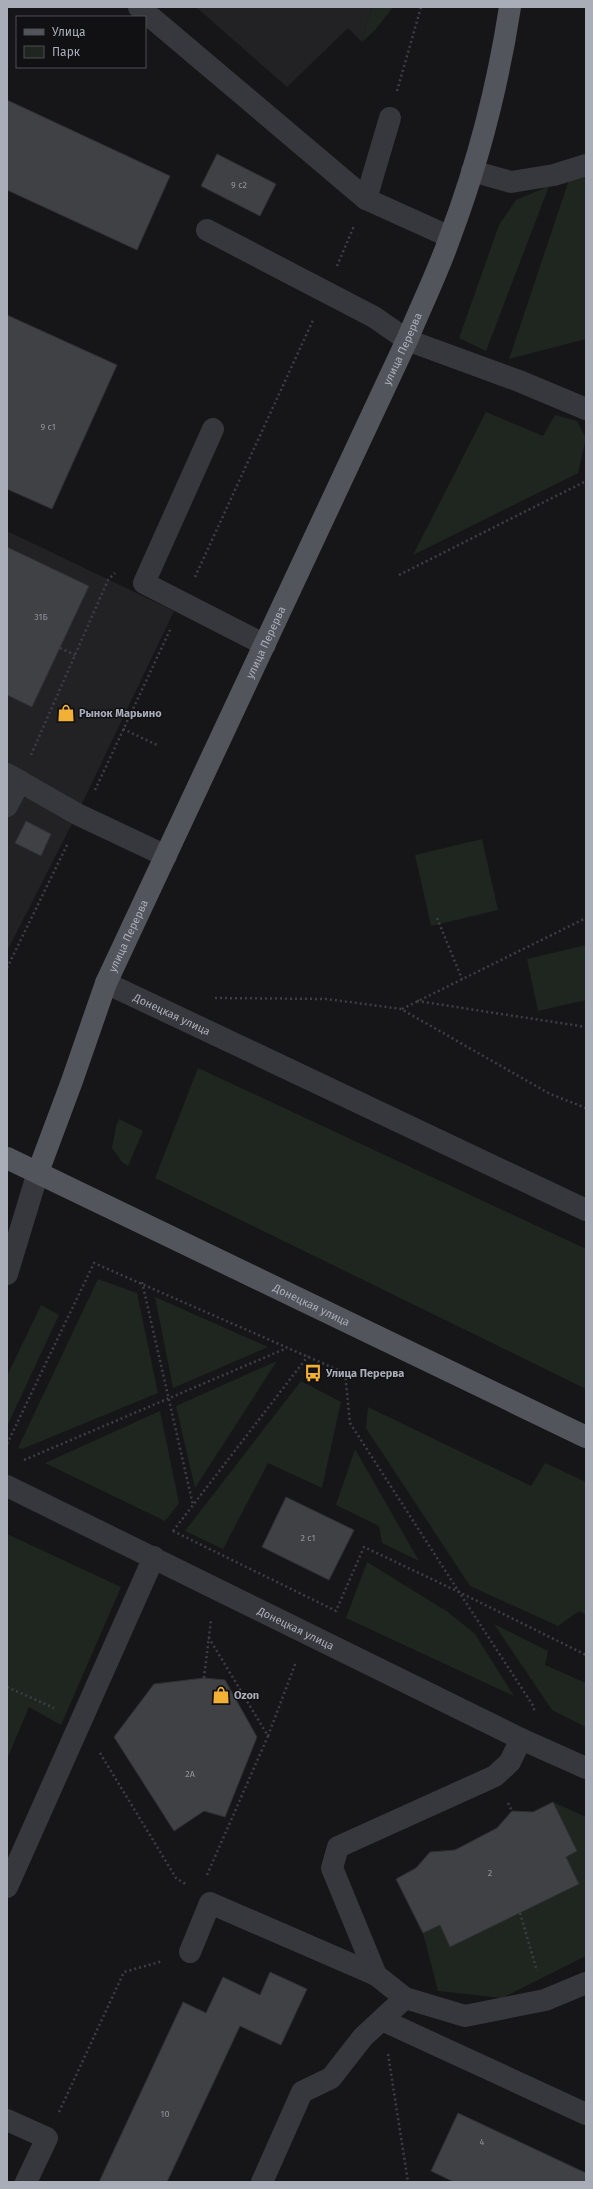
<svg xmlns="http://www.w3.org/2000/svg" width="593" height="2189" font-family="'Fira Sans',sans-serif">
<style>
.built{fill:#222225}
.green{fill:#1e261f}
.building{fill:#404145;stroke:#303034}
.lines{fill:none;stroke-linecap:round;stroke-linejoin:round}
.path{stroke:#3d3f44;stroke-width:2.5;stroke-dasharray:2 3;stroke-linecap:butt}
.minor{stroke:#37383d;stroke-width:22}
.major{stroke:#53555c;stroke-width:22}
.labels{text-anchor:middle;stroke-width:3;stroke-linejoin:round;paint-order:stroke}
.number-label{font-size:9px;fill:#8e929b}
.street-label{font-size:11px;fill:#a8adb8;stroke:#111113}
.poi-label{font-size:11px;font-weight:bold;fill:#a8adb8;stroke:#111113;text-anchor:start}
</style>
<rect width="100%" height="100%" fill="#161618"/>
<g class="built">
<path d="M196,7H372L362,42L348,28L287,87Z"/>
<path d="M7,531L174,611L77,814L7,951Z"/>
</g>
<g class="green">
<path d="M372,7H393L376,29L362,42Z"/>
<path d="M572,171L586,175V339L509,359Z"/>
<path d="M549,186L486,351L459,338L499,225L516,200Z"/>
<path d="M486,412L543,436L555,415L577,421L586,438L578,473L413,555Z"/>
<path d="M482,839L498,910L431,926L415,855Z"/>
<path d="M586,945V1000L538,1011L527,959Z"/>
<path d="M198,1068L586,1249V1389L155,1178Z"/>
<path d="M119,1119L143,1131L128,1166L122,1162L112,1148L116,1126Z"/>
<path d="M98,1279L137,1293L158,1393L22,1449L18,1448Z"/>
<path d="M155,1297L268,1347L173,1388Z"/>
<path d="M41,1305L59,1315L7,1426V1376Z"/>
<path d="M277,1361L195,1488L176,1406Z"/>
<path d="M301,1381L341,1402L322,1488L268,1463L223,1549L185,1531Z"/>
<path d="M368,1407L531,1486L545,1463L586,1482V1615L579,1611L558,1626L470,1586L366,1428Z"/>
<path d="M160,1411L179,1503L165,1521L45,1463Z"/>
<path d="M355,1449L419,1561L382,1543L379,1526L336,1505Z"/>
<path d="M7,1534L121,1587L61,1725L29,1707L7,1759Z"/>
<path d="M367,1562L448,1612L475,1634L514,1696L346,1618Z"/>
<path d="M494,1624L548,1651L545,1665L586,1683V1727L552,1710Z"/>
<path d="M553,1802L586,1817V1956L502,1998L438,1991L423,1933L440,1925L450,1947L579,1884L566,1857L577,1851Z"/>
</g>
<g class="building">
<path d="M7,100L170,176L137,250L7,190Z"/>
<path d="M217,154L276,184L260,216L201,186Z"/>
<path d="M7,315L117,365L52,509L7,489Z"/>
<path d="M7,547L89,586L32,707L7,695Z"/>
<path d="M26,821L51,834L41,856L15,843Z"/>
<path d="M286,1497L354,1530L329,1580L262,1547Z"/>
<path d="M204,1678L225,1680L257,1737L225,1817L204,1811L174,1831L114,1737L154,1684Z"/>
<path d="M553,1802L577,1851L566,1857L579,1884L450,1947L440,1925L423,1933L396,1879L416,1868L430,1852L455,1850L497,1828L512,1811L533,1812Z"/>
<path d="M270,1972L307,1989L281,2045L240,2026L167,2182H99L183,2002L206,2013L223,1977L260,1995Z"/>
<path d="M458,2113L586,2173V2182H454L431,2171Z"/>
</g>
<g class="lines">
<g class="path">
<path d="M397,91L421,7"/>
<path d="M337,266L354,226"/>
<path d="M399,575L586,481"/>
<path d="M195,577L314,318"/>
<path d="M60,648L75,655"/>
<path d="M123,729L157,745"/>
<path d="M31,755L108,580L115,573"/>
<path d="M95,790L170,630"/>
<path d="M437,918L462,979"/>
<path d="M7,968L68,843"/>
<path d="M215,998L327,999L401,1009L550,1094L586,1108"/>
<path d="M417,1001L586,1027"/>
<path d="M402,1009L586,918"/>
<path d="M142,1282L193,1505"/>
<path d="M7,1444L94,1263L345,1373L350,1423L459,1592L586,1655"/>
<path d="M24,1460L287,1348"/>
<path d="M173,1531L336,1611L364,1547L459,1592L534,1707V1712"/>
<path d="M173,1531L308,1356"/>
<path d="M204,1678L211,1620"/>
<path d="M7,1687L54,1708"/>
<path d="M268,1736L296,1662"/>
<path d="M100,1753L176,1878L187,1885"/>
<path d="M508,1803L512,1811"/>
<path d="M207,1875L268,1736L209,1638"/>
<path d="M520,1913L537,1971"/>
<path d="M388,2054L408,2182"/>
<path d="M59,2112L124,1972L163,1961"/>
</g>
<g class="minor">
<path d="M139,7L366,199L450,237"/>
<path d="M472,171L511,182L554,175L586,165"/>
<path d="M366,199L390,118"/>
<path d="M207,230L374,317L407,340L519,381L586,409"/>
<path d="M213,429L144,583L265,645"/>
<path d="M7,774L77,814L166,856"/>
<path d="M7,806L20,781"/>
<path id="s1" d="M106,983L586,1210"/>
<path d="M7,1274L38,1172"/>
<path id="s2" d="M7,1486L521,1739L586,1768"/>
<path d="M521,1739L510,1762L495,1776L338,1847L332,1868L376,1975L405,1998L465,2016L545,2000L586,1983"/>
<path d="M7,1887L154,1557"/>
<path d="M190,1952L210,1903L376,1975"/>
<path d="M382,2020L586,2114"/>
<path d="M7,2120L47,2138L26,2182"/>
<path d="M262,2182L302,2092L331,2078L363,2037L405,1998"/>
</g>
<g class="major">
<path id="s3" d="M7,1158L586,1437"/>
<path id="s4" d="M38,1172L72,1081L106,983L407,340C421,306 438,272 450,237C478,163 498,85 510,7"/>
</g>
</g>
<defs>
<g id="shop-bare" transform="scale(1.38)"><path d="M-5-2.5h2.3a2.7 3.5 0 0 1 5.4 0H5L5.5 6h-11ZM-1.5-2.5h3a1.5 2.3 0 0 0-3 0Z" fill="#f2b134" stroke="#111113" stroke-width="2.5" paint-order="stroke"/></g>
<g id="bus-bare" transform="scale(1.38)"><path d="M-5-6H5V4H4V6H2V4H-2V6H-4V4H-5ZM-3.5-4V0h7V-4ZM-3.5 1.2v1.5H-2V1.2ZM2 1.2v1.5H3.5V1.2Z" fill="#f2b134" stroke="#111113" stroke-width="2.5" paint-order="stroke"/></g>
</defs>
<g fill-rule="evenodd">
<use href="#shop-bare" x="66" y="713"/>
<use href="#bus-bare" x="313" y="1373"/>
<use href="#shop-bare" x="221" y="1695"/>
</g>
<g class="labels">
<g class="number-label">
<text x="239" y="188">9 с2</text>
<text x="48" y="430">9 с1</text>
<text x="41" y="620">31Б</text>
<text x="308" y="1541">2 с1</text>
<text x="190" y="1777">2А</text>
<text x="490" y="1876">2</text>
<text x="165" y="2117">10</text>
<text x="482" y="2145">4</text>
</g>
<g class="street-label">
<text dy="4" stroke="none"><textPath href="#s4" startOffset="901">улица Перерва</textPath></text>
<text dy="4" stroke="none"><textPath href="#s4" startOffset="577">улица Перерва</textPath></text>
<text dy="4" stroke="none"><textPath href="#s4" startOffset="253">улица Перерва</textPath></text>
<text dy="4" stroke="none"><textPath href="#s1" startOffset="73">Донецкая улица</textPath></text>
<text dy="4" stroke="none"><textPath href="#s3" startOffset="338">Донецкая улица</textPath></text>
<text dy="4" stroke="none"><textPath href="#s2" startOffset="322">Донецкая улица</textPath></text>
</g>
<g class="poi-label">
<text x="79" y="717">Рынок Марьино</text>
<text x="326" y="1377">Улица Перерва</text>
<text x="234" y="1699">Ozon</text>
</g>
</g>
<rect width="593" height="2189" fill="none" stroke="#a8adb8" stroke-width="16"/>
<rect x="16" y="16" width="130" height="52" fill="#111113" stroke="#4d4f55"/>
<rect x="24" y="29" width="20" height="6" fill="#53555c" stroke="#4d4f55"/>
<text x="52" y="36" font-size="12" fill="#a8adb8">Улица</text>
<rect x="24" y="46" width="20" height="12" fill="#1e261f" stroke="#4d4f55"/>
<text x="52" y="56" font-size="12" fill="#a8adb8">Парк</text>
</svg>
